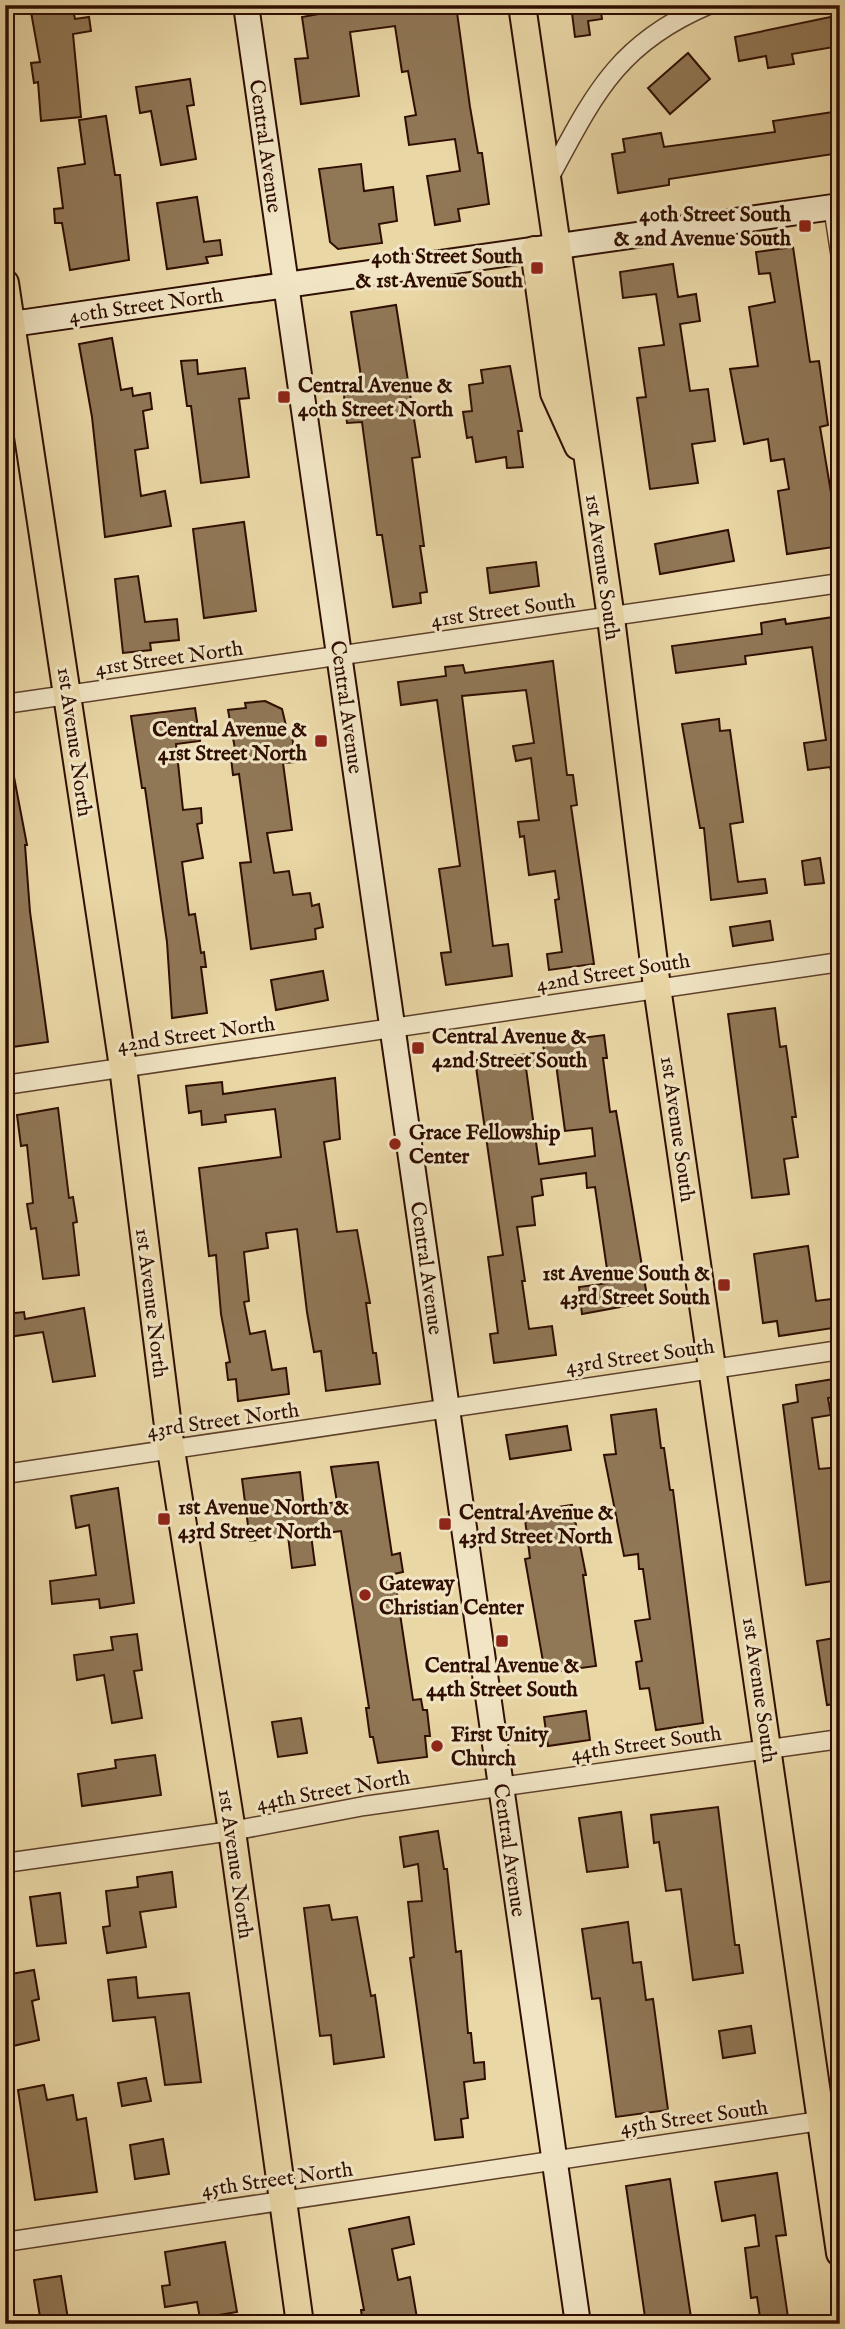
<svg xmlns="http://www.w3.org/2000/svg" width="845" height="2329" font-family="'IM FELL English',serif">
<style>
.building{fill:#907756;stroke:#2f0e00;stroke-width:2;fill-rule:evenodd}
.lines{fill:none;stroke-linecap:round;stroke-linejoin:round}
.street-casing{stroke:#5e402a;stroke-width:21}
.secondary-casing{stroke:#2f0e00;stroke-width:28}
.primary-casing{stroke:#2f0e00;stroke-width:30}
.street{stroke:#f1e5c5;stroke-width:18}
.secondary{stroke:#f1e5c5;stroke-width:24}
.primary{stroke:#ead7a6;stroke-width:26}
.poi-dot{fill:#8f2418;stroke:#f1e5c5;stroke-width:2.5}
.labels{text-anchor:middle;stroke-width:6;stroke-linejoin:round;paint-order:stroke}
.street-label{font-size:21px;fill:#2f0e00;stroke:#f1e5c5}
.poi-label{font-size:21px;font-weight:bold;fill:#2f0e00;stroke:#f1e5c5;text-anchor:start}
</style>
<rect width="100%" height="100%" fill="#ead7a6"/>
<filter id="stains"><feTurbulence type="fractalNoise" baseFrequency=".00286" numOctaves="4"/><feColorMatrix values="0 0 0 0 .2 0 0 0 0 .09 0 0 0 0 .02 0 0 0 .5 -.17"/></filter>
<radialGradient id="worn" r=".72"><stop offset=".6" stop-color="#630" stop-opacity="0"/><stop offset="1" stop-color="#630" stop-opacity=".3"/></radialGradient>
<g class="building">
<path d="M72,5L75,19L89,17L91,31L73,34L81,117L41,121L38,82L34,83L31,63L40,62L31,12Z"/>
<path d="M369,5H456L470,107L478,153H482L489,204L458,209L460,221L435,225L427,176L460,171L455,139L409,145L405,117L416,115L408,71L402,72L395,26L350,32L359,96L301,104L295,59L308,58L302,17Z"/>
<path d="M571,5H600L602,19L588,21L590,35L575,37Z"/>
<path d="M840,15V46L792,54L794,64L768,68L766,56L739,61L735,37Z"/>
<path d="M688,53L710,79L670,114L648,88Z"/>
<path d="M190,79L194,105L187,106L196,159L161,165L151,111L140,113L136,87Z"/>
<path d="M840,111V153L669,179V185L618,193L612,154L625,152L623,139L661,133L664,147L775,132L773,121Z"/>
<path d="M106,116L115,175H120L129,260L70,270L62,223H55L54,209L63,208L58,168L85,164L79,120Z"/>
<path d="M361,164L364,191L393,187L397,221L379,224L382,243L338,249L330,242L319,169Z"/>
<path d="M197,197L204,242L220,240L222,255L206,257L208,263L167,269L157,203Z"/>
<path d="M793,247L810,362L819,361L828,425L820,427L840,546L787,554L778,491L789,489L784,459L771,461L768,439L744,444L730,369L758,366L749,307L775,302L770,273L759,274L756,252Z"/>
<path d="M673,264L678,297L696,294L700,321L680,324L690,391L708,389L715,441L692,444L698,483L650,489L637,398L646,397L639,348L664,345L656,294L623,298L620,272Z"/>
<path d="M396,305L420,457L412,458L424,546H420L427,592L420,593L421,603L393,607L382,535H377L362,422L347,423L343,386L362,383L351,312Z"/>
<path d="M112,338L121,390L132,388L133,396L150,393L152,409L143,411L148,448L135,450L141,496L165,491L171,526L105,537L92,417L79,344Z"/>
<path d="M197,360L198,374L245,368L249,398L239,399L249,477L201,483L191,406H187L181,361Z"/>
<path d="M510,366L522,431H518L523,467L507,468L506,457L476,462L472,437L467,438L463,412L472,411L469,385L483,383L481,370Z"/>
<path d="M244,522L256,611L204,618L193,529Z"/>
<path d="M728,530L734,561L660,574L655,544Z"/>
<path d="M536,562L539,586L490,593L487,568Z"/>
<path d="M138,576L145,622L177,619L179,640L150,643L151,650L123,653L115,579Z"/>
<path d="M840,616V770L831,771L830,767L808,770L804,743L826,740L812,647L745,656L746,664L676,673L672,646L762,634L761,623L785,619L786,624Z"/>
<path d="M553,661L567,775H573L577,805L571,806L594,964L549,970L547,954L562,952L555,900L559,899L555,871L529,875L524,836L520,837L518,822L539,820L531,758L516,761L513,746L534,743L526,690L462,696L493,946L508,944L512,976L446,985L441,953L451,952L439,869L460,866L437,700L401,705L398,682L446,676L445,667L463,665L465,673Z"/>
<path d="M265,701L282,709L288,734H292L295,762L283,763L292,830L267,833L274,873L289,871L293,895L310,893L312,906L319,904L323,927L315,929L316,939L251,949L240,863L251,862L239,774L233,775L230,749H235L228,710L246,708L245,703Z"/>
<path d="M195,708L200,741L176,744L183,810L201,808L202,823L197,824L203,858L182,862L189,915L195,914L201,953L204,952L206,967H201L207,1013L172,1018L167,942L145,788H142L131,716Z"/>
<path d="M719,719L720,731L730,730L743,822L730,824L738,882L765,879L767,893L711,900L704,828H700L682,724Z"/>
<path d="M14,777L27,845H25L30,912L48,1042L5,1048V778Z"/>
<path d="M820,858L824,883L805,885L802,861Z"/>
<path d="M770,921L773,940L733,946L730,927Z"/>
<path d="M323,971L328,1000L276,1010L271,980Z"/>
<path d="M775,1008L780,1047L786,1046L796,1117H792L798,1157L784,1159L789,1194L752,1198L728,1014Z"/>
<path d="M604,1035L607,1058H603L610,1112L616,1111L648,1302L582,1314L579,1287L609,1283L595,1187L587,1188L586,1173L541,1179L543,1195L532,1197L535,1225L517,1227L525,1281H522L529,1329L552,1326L556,1355L494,1363L490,1334L498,1333L488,1257L503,1255L475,1060L544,1052L543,1043ZM556,1064L565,1131L592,1128L595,1156L539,1164L526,1068Z"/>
<path d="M335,1078L340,1139L324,1142L337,1232L357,1230L370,1303H366L373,1353H376L380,1384L326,1391L321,1351L314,1352L307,1312L297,1229L266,1233L268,1248L244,1252L249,1301L244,1302L250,1334L265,1331L272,1370L286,1368L289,1394L238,1401L236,1379L228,1380L226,1363L230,1362L221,1314L216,1255L209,1256L199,1168L281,1157L275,1109L225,1115L226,1122L202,1125L201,1111L189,1113L186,1086L222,1082L223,1094Z"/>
<path d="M58,1108L69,1198L73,1197L77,1222L73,1223L79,1275L43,1279L36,1228L31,1229L27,1204L33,1203L27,1145L21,1146L17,1115Z"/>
<path d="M808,1246L816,1301L840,1298V1327L779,1336L777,1321L763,1323L754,1254Z"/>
<path d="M84,1308L95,1376L53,1382L43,1332L8,1337L5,1314L24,1312L25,1319Z"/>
<path d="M840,1378V1396L828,1398L831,1415L812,1418L819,1469L840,1467V1580L806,1585L783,1405L798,1402L796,1385Z"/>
<path d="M656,1409L661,1448H664L670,1490H673L703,1723L656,1730L649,1688L640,1689L636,1662L642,1661L635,1621L650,1619L643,1569H639L638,1554L624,1556L604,1455L616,1454L611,1415Z"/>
<path d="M567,1426L571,1450L510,1459L506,1435Z"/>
<path d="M378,1462L392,1555L400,1553L403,1572L394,1574L413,1700L421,1699L423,1710H427L430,1736H425L427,1757L378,1763L373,1737H370L366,1708H369L341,1531L311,1535L315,1565L292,1568L288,1536L250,1541L242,1479L300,1472L304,1507L337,1502L331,1467Z"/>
<path d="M118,1488L134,1603L100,1608L99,1599L52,1604L50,1581L96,1575L89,1525L76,1528L71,1496Z"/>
<path d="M572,1505L586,1575H583L596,1666L545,1673L525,1559L530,1558L524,1512Z"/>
<path d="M137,1634L142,1670L134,1671L142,1718L112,1723L104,1675L77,1680L74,1655L113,1650L111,1637Z"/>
<path d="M840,1637V1703L827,1705L817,1641Z"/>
<path d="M586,1711L590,1740L548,1746L544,1717Z"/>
<path d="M301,1718L307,1753L278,1757L272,1722Z"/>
<path d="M155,1755L161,1795L82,1806L78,1774L116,1768L115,1760Z"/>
<path d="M718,1807L735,1945H739L743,1973L693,1980L681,1889L666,1891L659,1842L654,1843L651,1815Z"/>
<path d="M621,1812L628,1867L587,1872L579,1818Z"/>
<path d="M438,1831L444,1869H447L456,1952L461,1951L468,2033H471L474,2063L484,2062L485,2079L464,2082L468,2118L461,2119L463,2137L435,2140L410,1958L414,1957L408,1902L422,1901L418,1864L404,1867L400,1837Z"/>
<path d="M172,1872L176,1907L140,1912L146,1947L107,1953L103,1927L110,1926L106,1891L138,1887L137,1877Z"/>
<path d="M60,1893L66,1943L37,1946L30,1897Z"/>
<path d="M329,1905L332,1920L357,1917L371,1996L375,1995L384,2057L334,2064L331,2035L320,2036L304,1908Z"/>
<path d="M628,1922L633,1963L641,1962L646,2000L653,1999L668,2110L616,2117L600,1998L592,1999L582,1929Z"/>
<path d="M34,1970L39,1999L32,2001L39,2040L13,2046L6,2014H9L5,1975Z"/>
<path d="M136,1977L138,1998L189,1993L201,2082L165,2085L155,2017L113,2021L108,1980Z"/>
<path d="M751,2026L755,2053L723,2058L719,2031Z"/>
<path d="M146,2078L151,2101L122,2106L118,2083Z"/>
<path d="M44,2085L47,2100L73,2095L77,2120L86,2118L97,2192L35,2200L18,2090Z"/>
<path d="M163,2139L169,2174L135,2179L130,2145Z"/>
<path d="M777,2173L786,2235L776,2236L789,2324H761L757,2297L751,2298L745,2248L759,2246L755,2215L722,2221L715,2182Z"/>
<path d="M670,2179L692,2324H646L626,2186Z"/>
<path d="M409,2217L414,2244L392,2249L398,2280L410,2277L417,2318L363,2324L361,2310H364L349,2229Z"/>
<path d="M225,2242L237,2312L200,2318L197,2302L165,2307L162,2286L170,2285L165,2252Z"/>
<path d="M61,2276L68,2319L41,2323L34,2280Z"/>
</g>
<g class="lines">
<g class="street-casing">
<g id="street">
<path d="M548,180C593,97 616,44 708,5"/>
<path d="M833,207L840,252"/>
<path d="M5,704L840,583"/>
<path d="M5,1085L840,962"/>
<path d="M5,1474L840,1350"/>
<path d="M5,1863L232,1831L364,1806L840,1739"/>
<path d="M5,2242L840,2118"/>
</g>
</g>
<g class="secondary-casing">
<g id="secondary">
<path d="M246,5L578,2324"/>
<path d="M5,325L840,206"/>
</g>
</g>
<g class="primary-casing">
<g id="primary">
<path d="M522,5L611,618L657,987L840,2253"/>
<path d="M534,250L554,393L578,446"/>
<path d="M5,283L123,1067L171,1450L232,1831L300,2324"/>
</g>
</g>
<use href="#street" class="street"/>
<use href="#secondary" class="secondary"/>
<use href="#primary" class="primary"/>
</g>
<g class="poi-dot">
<rect x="798" y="219" width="14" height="14" rx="3.5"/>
<rect x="530" y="261" width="14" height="14" rx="3.5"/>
<rect x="277" y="390" width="14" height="14" rx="3.5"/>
<rect x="314" y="734" width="14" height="14" rx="3.5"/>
<rect x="411" y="1041" width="14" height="14" rx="3.5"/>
<circle cx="395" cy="1144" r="7"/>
<rect x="717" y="1278" width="14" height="14" rx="3.5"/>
<rect x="157" y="1512" width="14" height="14" rx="3.5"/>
<rect x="438" y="1517" width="14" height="14" rx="3.5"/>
<circle cx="365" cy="1595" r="7"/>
<rect x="495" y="1634" width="14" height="14" rx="3.5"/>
<circle cx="437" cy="1746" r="7"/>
</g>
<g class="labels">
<g class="street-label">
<text transform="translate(266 146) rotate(82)" y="7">Central Avenue</text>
<text transform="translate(146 305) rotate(-8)" y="7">40th Street North</text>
<text transform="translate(603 567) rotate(82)" y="7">1st Avenue South</text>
<text transform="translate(503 610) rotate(-8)" y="7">41st Street South</text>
<text transform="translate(169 658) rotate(-8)" y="7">41st Street North</text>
<text transform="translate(347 707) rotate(82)" y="7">Central Avenue</text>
<text transform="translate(75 742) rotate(82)" y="7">1st Avenue North</text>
<text transform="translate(613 972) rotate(-9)" y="7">42nd Street South</text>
<text transform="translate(196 1034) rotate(-8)" y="7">42nd Street North</text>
<text transform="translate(678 1129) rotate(82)" y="7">1st Avenue South</text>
<text transform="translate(427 1268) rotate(82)" y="7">Central Avenue</text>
<text transform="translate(152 1303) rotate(83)" y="7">1st Avenue North</text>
<text transform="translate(640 1356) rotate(-8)" y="7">43rd Street South</text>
<text transform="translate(223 1420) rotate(-8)" y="7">43rd Street North</text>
<text transform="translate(760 1690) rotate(82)" y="7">1st Avenue South</text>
<text transform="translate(646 1743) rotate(-8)" y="7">44th Street South</text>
<text transform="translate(333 1790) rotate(-10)" y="7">44th Street North</text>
<text transform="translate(510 1850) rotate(82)" y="7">Central Avenue</text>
<text transform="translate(236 1864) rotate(82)" y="7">1st Avenue North</text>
<text transform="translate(694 2117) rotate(-8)" y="7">45th Street South</text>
<text transform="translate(277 2179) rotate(-8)" y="7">45th Street North</text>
</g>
<g class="poi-label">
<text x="791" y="221" text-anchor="end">40th Street South<tspan x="791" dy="24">&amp; 2nd Avenue South</tspan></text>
<text x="523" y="263" text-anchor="end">40th Street South<tspan x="523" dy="24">&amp; 1st Avenue South</tspan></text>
<text x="298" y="392">Central Avenue &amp;<tspan x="298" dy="24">40th Street North</tspan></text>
<text x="307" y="736" text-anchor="end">Central Avenue &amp;<tspan x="307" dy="24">41st Street North</tspan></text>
<text x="432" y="1043">Central Avenue &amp;<tspan x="432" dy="24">42nd Street South</tspan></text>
<text x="409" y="1139">Grace Fellowship<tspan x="409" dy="24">Center</tspan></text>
<text x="710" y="1280" text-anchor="end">1st Avenue South &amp;<tspan x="710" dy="24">43rd Street South</tspan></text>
<text x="178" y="1514">1st Avenue North &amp;<tspan x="178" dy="24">43rd Street North</tspan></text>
<text x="459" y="1519">Central Avenue &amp;<tspan x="459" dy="24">43rd Street North</tspan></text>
<text x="379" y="1590">Gateway<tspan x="379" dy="24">Christian Center</tspan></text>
<text x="502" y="1672" text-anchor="middle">Central Avenue &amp;<tspan x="502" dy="24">44th Street South</tspan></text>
<text x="451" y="1741">First Unity<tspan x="451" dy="24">Church</tspan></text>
</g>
</g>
<rect width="845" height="2329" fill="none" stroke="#ead7a6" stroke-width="28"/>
<rect x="7" y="7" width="831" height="2315" fill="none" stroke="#2f0e00" stroke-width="3.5"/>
<rect x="14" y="14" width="817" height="2301" fill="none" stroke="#2f0e00" stroke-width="2"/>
<rect width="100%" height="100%" filter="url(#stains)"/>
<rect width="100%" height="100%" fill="url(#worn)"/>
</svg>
